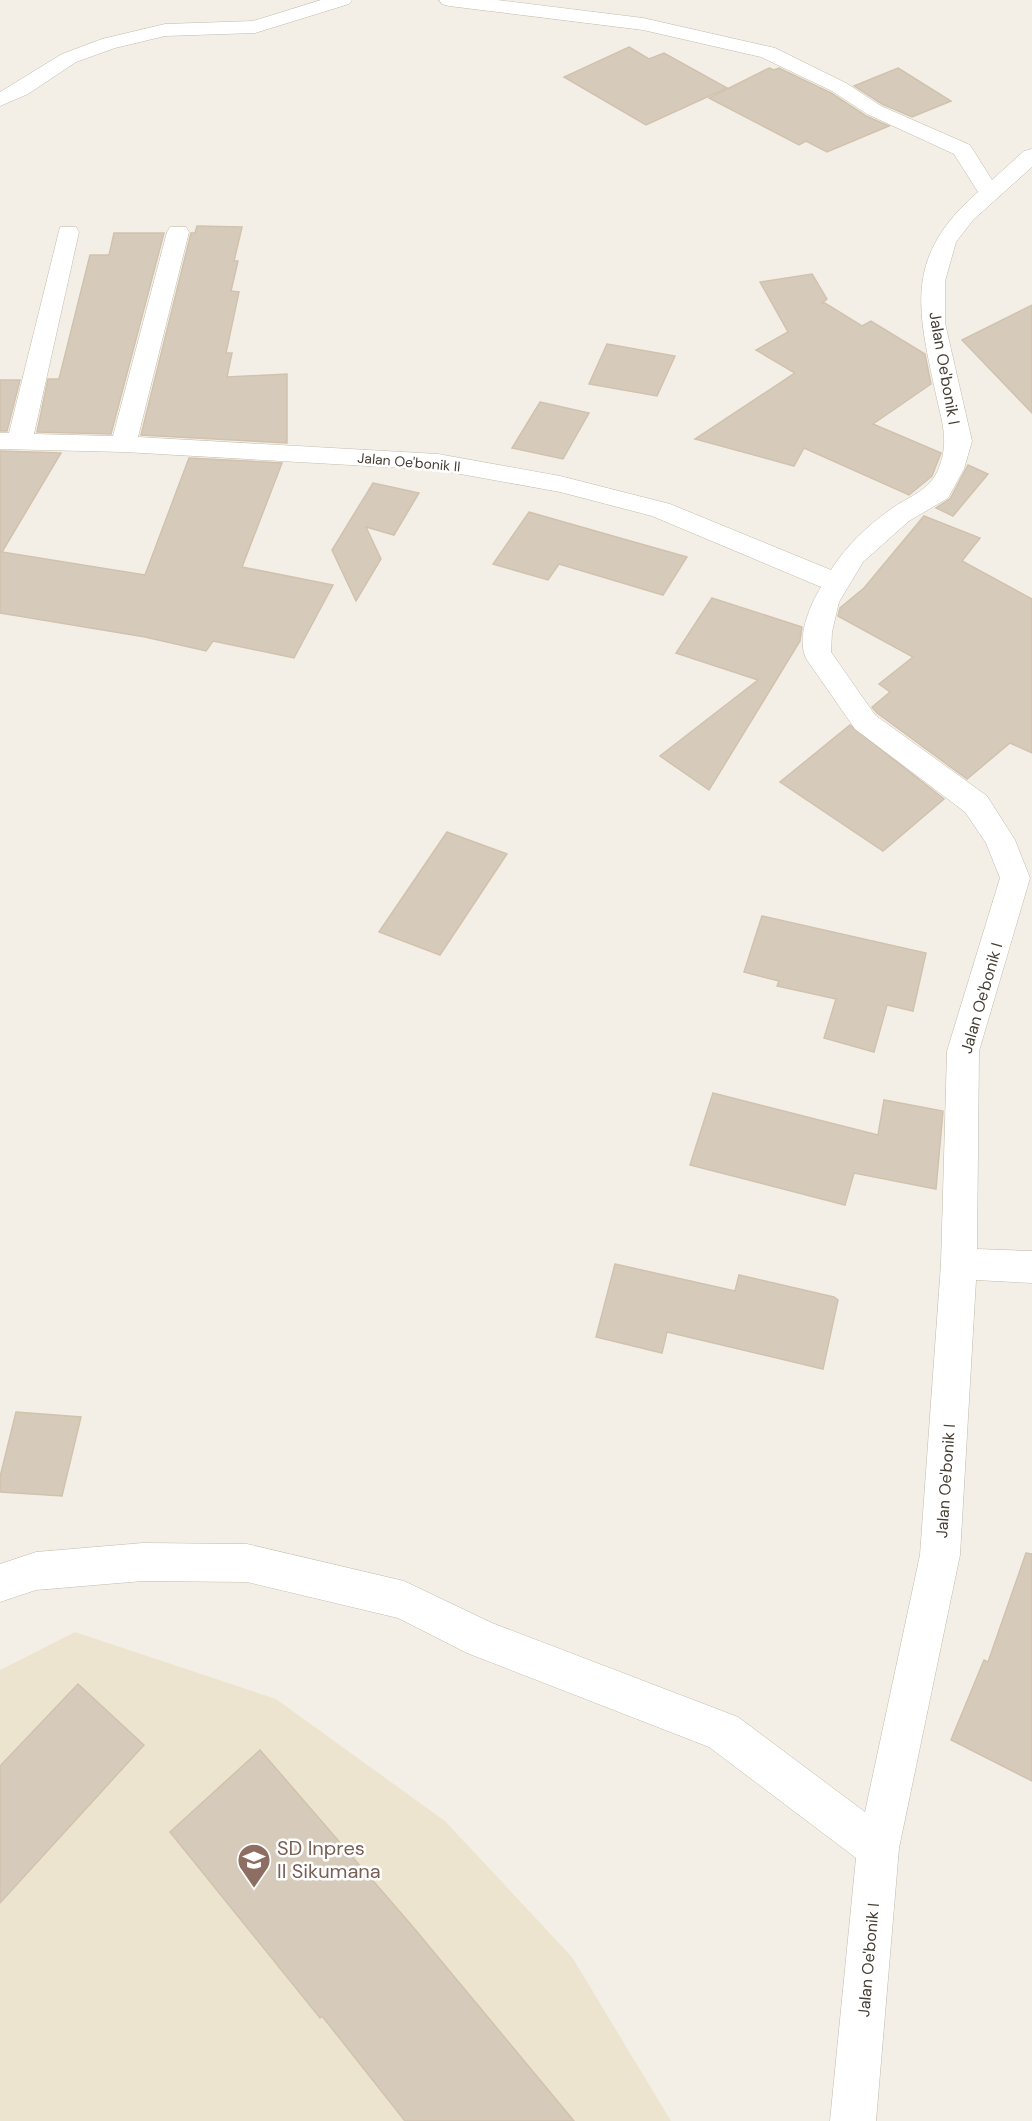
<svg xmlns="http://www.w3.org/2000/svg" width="1032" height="2121" font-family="'DM Sans',sans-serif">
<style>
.education{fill:#ede4cf}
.building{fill:#d6cbbb;stroke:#d1c2ae;stroke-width:1.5}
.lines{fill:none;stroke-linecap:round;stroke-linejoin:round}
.minor-casing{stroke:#c2baab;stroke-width:1}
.minor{fill:#fff;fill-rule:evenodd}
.labels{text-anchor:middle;stroke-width:5;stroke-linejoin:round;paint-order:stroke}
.far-street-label{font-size:14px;fill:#473f35;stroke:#fff}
.street-label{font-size:16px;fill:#473f35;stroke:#fff}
.near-education-label{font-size:20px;fill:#785e54;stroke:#fff;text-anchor:start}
</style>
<rect width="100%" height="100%" fill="#f4efe6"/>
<path class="education" d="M75,1632L276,1699L445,1821L572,1957L671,2121H0V1670Z"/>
<g class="building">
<path d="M629,47L649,59L664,53L727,88L646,125L564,77Z"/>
<path d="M769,68L774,70L779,68L831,93L866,116L889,126L827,152L806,141L799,145L709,98Z"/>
<path d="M898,68L951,101L912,117L882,104L854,86Z"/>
<path d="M197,226L242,227L234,261H238L231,291L239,292L226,353H232L227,377L287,374V443L141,435L191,233H195Z"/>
<path d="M114,233H164L111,434L37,432L48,379H59L90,255H109Z"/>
<path d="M812,274L827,299L821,304L825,303L862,326L871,321L925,354L931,384L873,424L941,453L932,476L909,495L804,448L794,466L695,439L795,373L756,350L788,332L760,282Z"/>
<path d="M1032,305V413L962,340Z"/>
<path d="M607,344L675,356L657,396L589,384Z"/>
<path d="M0,380H20L7,431H0Z"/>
<path d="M540,402L589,413L563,459L512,448Z"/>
<path d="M0,451L61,453L2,552L145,575L189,458L282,463L242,567L333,585L294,658L213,641L206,651L145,637L0,613Z"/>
<path d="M968,465L988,474L953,516L936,508L950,499Z"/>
<path d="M373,483L419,493L394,535L366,527L381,559L356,601L332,550Z"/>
<path d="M529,512L627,540L687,557L663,595L559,564L548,580L493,564Z"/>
<path d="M924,516L980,538L962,561L1032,599V753L1010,743L967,779L877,713L872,707L890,692L879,684L913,657L838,616L840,608L864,588Z"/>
<path d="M712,598L802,627L800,641L709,790L660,756L758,680L676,653Z"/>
<path d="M850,725L944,799L883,851L780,782Z"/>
<path d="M447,832L507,854L440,955L379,932Z"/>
<path d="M762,916L926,953L913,1011L887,1005L874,1052L824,1038L836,999L777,986L779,981L744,972Z"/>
<path d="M713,1093L878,1135L884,1100L943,1111L936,1189L854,1173L845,1205L690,1165Z"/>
<path d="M615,1264L735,1291L739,1275L834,1297L838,1300L823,1369L667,1332L662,1353L596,1337Z"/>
<path d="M16,1412L81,1417L62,1496L0,1492V1477Z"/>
<path d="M1026,1553L1032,1554V1781L951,1740L984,1660L988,1662Z"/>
<path d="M78,1684L144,1745L0,1903V1766Z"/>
<path d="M260,1750L413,1927L574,2121H405L322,2016L320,2018L170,1832Z"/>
</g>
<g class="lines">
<g class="minor-casing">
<g id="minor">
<path d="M321,0H352L349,4L255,33L165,36L115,48L76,62L28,94L0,106V92L62,54L102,39L165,24L253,21Z"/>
<path d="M439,0H497L643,18L775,48L846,83L881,106L970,145L992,180L1024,151L1032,149V167L973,220L956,242L945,281V323L972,441L964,469L948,498L909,521L863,562L839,602L832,632L831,652L875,715L987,796L1015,840L1030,878L979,1051L977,1249L1032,1251V1283L976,1280L960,1555L899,1848L876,2121H830L856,1858L709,1747L467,1653L398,1618L247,1582L143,1581L36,1590L0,1602V1564L36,1552L143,1543L247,1544L404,1581L492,1623L738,1717L865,1812L920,1555L941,1264L947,1051L1000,878L986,843L965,812L855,729L807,660C795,640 810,605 821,587L652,516L560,492L438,470L124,452L0,449V433H9L60,227H76L79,232L34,434L113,436L167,232L170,227H186L189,232L138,437L438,454L560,476L670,504L831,570C846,546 867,526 891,509C909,496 928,492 938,470C949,444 943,425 937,399C918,311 902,258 978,192L954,154L867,114L832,91L761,57L643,30L449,6L442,4Z"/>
</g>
</g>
<use href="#minor" class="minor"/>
</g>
<defs>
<g id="school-pin" transform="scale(1.725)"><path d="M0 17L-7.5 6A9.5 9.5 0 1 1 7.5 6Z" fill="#8d6e63" stroke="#fff"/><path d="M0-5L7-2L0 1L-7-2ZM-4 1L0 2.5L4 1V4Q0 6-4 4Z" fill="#fff"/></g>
</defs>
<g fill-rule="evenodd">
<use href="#school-pin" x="254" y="1860"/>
</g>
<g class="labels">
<g class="far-street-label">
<text transform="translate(409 462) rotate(5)" y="5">Jalan Oe'bonik II</text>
</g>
<g class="street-label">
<text transform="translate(945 368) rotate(80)" y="6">Jalan Oe'bonik I</text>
<text transform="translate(981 998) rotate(-74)" y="6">Jalan Oe'bonik I</text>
<text transform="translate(945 1481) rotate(-86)" y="6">Jalan Oe'bonik I</text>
<text transform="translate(868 1960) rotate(-85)" y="6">Jalan Oe'bonik I</text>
</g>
<g class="near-education-label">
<text x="277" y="1855">SD Inpres<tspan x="277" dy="23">II Sikumana</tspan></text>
</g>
</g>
</svg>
